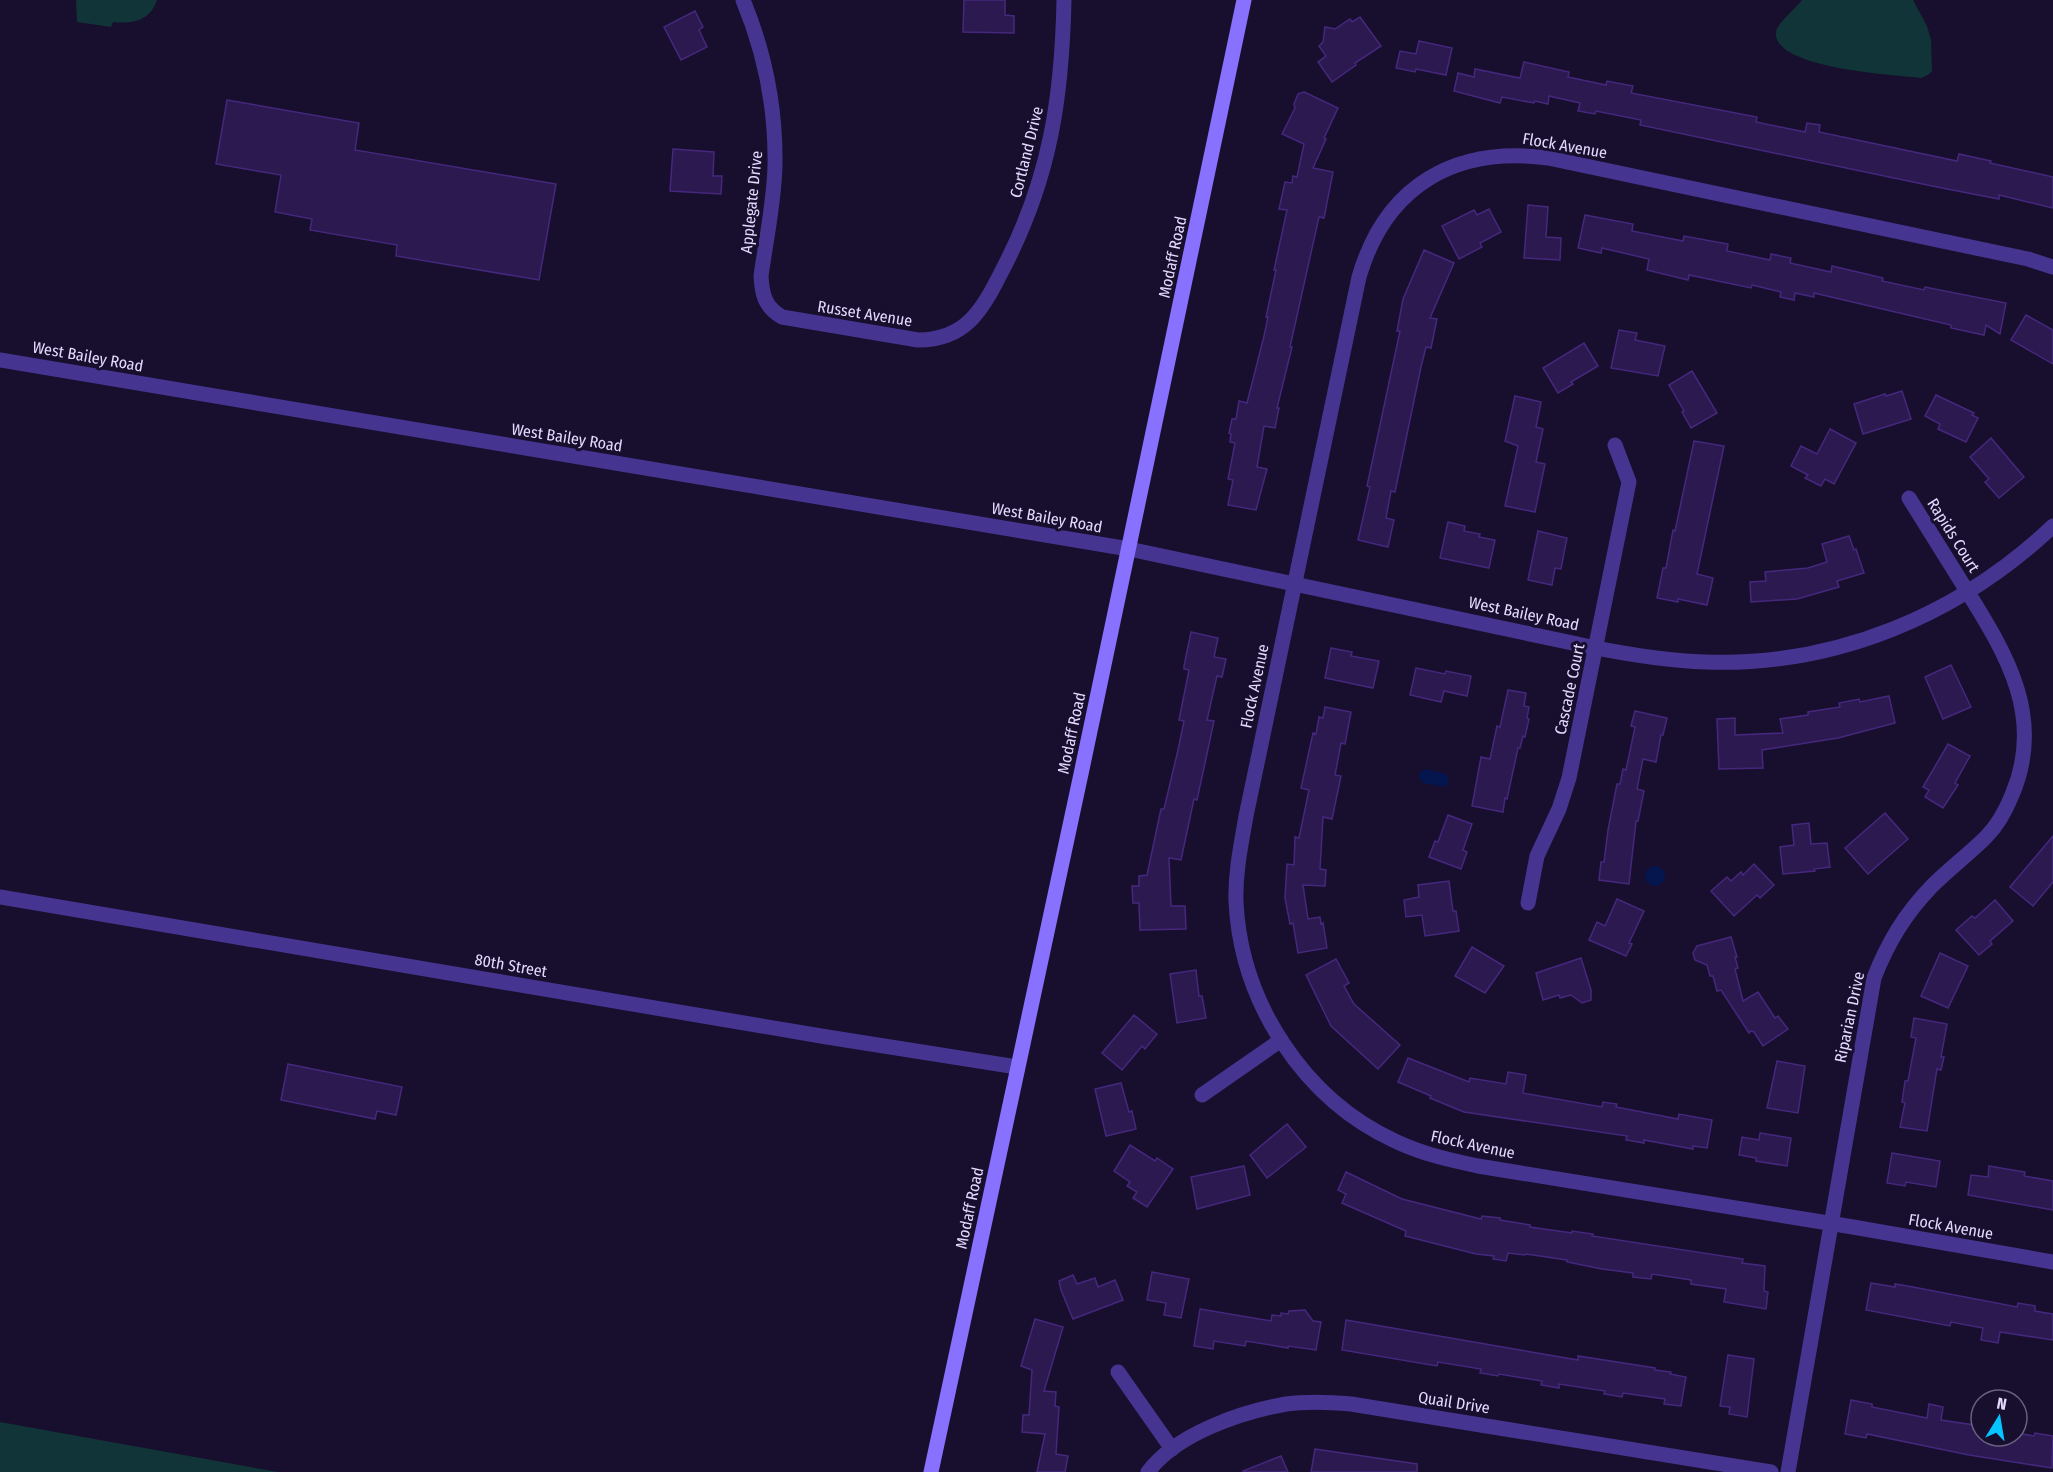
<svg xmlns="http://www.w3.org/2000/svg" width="2053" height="1472" font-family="'Fira Sans Condensed',sans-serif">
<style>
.green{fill:#113438}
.water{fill:#05164f}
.building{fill:#2b1950;stroke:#45287e;stroke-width:1.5}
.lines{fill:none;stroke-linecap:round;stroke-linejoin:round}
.street{stroke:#453590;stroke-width:15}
.secondary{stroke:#8871ff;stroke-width:15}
.labels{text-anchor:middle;stroke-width:6;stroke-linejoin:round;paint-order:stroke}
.street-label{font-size:16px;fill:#e4daff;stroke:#180e2d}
</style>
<rect width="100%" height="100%" fill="#180e2d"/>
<g class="green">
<path d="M76,0H157C150,21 133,24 113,22L111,27L77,22Z"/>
<path d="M1802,0H1913L1927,26L1931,40L1932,71L1928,75L1921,78C1896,75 1770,69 1776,31C1778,23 1796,8 1802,0Z"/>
<path d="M0,1422L278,1472H0Z"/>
</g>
<g class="water">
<path d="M1425,769L1446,774L1449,778L1448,784L1444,787L1423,783L1419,778L1420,772Z"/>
<circle cx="1655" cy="876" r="10"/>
</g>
<g class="building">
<path d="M964,0H1005V15L1014,16V33L963,32Z"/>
<path d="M695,11L703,27L699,30L707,47L681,60L664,27Z"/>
<path d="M1360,17L1381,46L1355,63L1356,65L1332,82L1318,62L1326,56L1319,46L1323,42L1325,27L1335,29L1350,19L1352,22Z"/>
<path d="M1419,41L1452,48L1446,75L1416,69L1415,72L1396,68L1400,51L1416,54Z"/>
<path d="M1524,62L1569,72L1568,77L1606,85L1607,81L1633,86L1631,93L1757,117L1756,122L1805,132L1807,123L1820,125L1819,132L1957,161L1959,154L1991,161L1990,163L2053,177V208L1999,195V199L1937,187L1640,125L1641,120L1596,111L1595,114L1578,111L1580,103L1549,96L1548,104L1535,101L1534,103L1502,97L1500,103L1454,91L1458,73L1474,77L1475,69L1520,78Z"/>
<path d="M1304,92L1338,108L1324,138L1326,139L1313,168L1333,172L1324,218L1319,217L1290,347H1292L1277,408H1279L1275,428L1264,426L1257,467L1267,469L1256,510L1228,505L1233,480L1228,479L1235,443L1230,442L1231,434L1229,433L1232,419H1236L1239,401L1247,403L1264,336L1268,317H1266L1276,270H1274L1287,210L1279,209L1285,182L1292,183L1293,176L1297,177L1304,144L1282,134L1295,108L1294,104L1298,94Z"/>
<path d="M227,100L359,123L355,150L556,184L539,280L396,256L397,245L310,230L312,219L275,212L281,175L216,164Z"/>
<path d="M673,149L714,152L713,176H722L721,194L670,191Z"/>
<path d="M1528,205L1548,207L1546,237L1561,238L1560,260L1524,258Z"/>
<path d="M1489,209L1501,232L1480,243L1482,247L1459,259L1442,226L1474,210L1477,215Z"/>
<path d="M1585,215L1633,224L1632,231L1683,241L1684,236L1728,244L1727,251L1770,260L1771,254L1791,258L1790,263L1831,272L1832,266L1883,278L1882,281L1924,290L1925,287L2006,303L2000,334L1986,325L1984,335L1951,328V325L1814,293V297L1795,293L1794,300L1780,297L1781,292L1752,285L1751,288L1689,275L1688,280L1647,270L1649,259L1602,248L1601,253L1578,248Z"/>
<path d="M1424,250L1454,263L1430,318L1437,319L1431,348L1426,347L1421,367L1395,492L1391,491L1386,518L1394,520L1388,547L1358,540L1370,487L1367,486L1400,331H1397L1403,299Z"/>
<path d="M2026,315L2053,330V364L2011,340Z"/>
<path d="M1619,330L1637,333L1635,340L1665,346L1658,376L1611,368Z"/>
<path d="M1584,343L1598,366L1571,382L1573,384L1558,393L1543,368Z"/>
<path d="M1692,371L1717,413L1691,428L1682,412L1684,411L1669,385Z"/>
<path d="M1902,391L1911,419L1863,434L1854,404L1885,394L1886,396Z"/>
<path d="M1936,395L1974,413L1972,415L1978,418L1966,442L1938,429L1940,424L1925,416Z"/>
<path d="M1515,396L1541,402L1536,427L1543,429L1536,462L1545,464L1535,512L1505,506L1518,446L1505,441Z"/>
<path d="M1830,429L1856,443L1834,484L1825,479L1821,486L1805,478L1808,475L1791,466L1801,446L1817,454Z"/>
<path d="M1991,438L2024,477L1999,498L1985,482L1989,479L1970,457Z"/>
<path d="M1694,441L1724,446L1697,574L1713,578L1707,605L1678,599V602L1657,598L1663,568H1666L1673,530L1675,531Z"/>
<path d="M1448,522L1465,526L1464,531L1480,534L1479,537L1495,540L1489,568L1440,558Z"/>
<path d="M1538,531L1567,538L1561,569L1555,568L1552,585L1528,580Z"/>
<path d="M1849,536L1854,550L1856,549L1864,573L1837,581L1839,587L1797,599L1751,602L1750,582L1766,581L1765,572L1808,568L1827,562L1822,544Z"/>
<path d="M1191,632L1218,638L1214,657L1226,659L1222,677L1217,676L1207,720L1214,721L1197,800L1194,799L1181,860L1169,858L1171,906H1185L1186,929L1140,930L1139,903H1133L1132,886H1139V876L1147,875L1161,809H1164L1178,750L1184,721L1179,720L1189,670L1184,669V666Z"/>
<path d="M1331,648L1352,652L1351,656L1379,661L1373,688L1325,678Z"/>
<path d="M1951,665L1971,707L1943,719L1925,677Z"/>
<path d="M1416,668L1445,674L1446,671L1471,676L1467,696L1444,691L1441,702L1410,695Z"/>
<path d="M1508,690L1526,693L1524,706L1529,707L1527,718L1529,719L1525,737L1523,736L1520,748H1518L1507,799L1505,798L1503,812L1472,806L1481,757L1490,759L1497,726L1500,727Z"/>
<path d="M1889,696L1895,723L1838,738L1762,750L1763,768L1719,769L1717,719L1735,718V735L1783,733L1780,719L1808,715V712L1840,707L1839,703L1859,699L1860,702Z"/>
<path d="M1325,707L1351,712L1345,744L1341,743L1335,775L1341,776L1332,819L1323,817L1320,869L1326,870L1325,886L1303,885L1308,919L1320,917L1321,924L1323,923L1327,948L1298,953L1293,923L1290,924L1285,898L1287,864L1294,865L1295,837L1299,838L1309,790L1301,788L1313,733L1316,734L1319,717L1323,718Z"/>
<path d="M1635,711L1667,718L1663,735H1661L1656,762L1643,759L1637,789L1644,791L1638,821H1636L1629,884L1599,880L1601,862H1604L1608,830L1617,784H1620L1623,769L1626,770L1635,727L1631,726Z"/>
<path d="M1948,744L1970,756L1955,783L1958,785L1943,808L1925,797L1929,790L1923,787Z"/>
<path d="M1885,813L1908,839L1868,874L1845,848Z"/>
<path d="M1448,815L1472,824L1463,850L1467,852L1461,869L1429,857L1435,841L1438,842Z"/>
<path d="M1809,823L1811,844L1827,843L1830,867L1814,869L1815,871L1783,874L1780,847L1794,845L1792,825Z"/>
<path d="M2053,836V882L2033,906L2010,887Z"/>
<path d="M1754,864L1774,885L1760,898L1757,895L1734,916L1711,891L1727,877L1731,881L1741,872L1743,875Z"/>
<path d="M1449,881L1453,911H1456L1459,931L1425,936L1422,915L1406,917L1404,900L1419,897L1418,885Z"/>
<path d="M1617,899L1644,911L1629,943L1632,944L1626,956L1589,940L1597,922L1605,926Z"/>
<path d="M1995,900L2013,921L1990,941L1992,944L1979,955L1956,930L1972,916L1975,918Z"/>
<path d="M1731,937L1737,957H1735L1738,968L1735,969L1743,1001L1758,992L1775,1018L1778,1016L1788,1029L1763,1046L1754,1032L1751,1031L1749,1033L1721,990L1717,991L1713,976H1710L1707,965L1695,960L1693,953L1697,946Z"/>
<path d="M1472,947L1504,966L1485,993L1455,976Z"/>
<path d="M1940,953L1968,966L1948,1008L1921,996Z"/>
<path d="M1581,958L1591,990V1000L1582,1003L1571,995L1560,998L1559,995L1543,1000L1536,973Z"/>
<path d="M1336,959L1349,983L1344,986L1354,1004L1400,1045L1378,1069L1331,1026L1306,975Z"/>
<path d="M1196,970L1199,996H1202L1206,1018L1177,1023L1170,974Z"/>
<path d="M1134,1015L1157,1034L1145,1049L1142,1046L1122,1070L1102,1053Z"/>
<path d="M1914,1018L1947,1024L1941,1057H1944L1941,1070L1937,1069L1927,1131L1900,1127L1905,1103L1902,1102L1905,1081H1908L1916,1038L1911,1037Z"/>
<path d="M1408,1058L1469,1082L1470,1078L1506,1084L1508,1072L1526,1075L1523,1093L1602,1107L1603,1102L1617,1104L1616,1107L1678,1119L1679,1114L1712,1120L1707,1148L1693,1146V1149L1644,1140V1143L1626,1140L1627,1136L1464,1112L1430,1098L1431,1096L1398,1082Z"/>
<path d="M1777,1061L1805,1066L1798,1113L1767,1108Z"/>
<path d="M288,1064L402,1087L396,1115L377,1111L375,1119L281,1100Z"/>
<path d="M1121,1083L1129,1112L1132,1111L1136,1129L1106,1136L1095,1089Z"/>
<path d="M1287,1124L1306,1147L1267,1178L1250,1155Z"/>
<path d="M1760,1133L1791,1138L1787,1166L1756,1161V1158L1739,1155L1742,1137L1759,1140Z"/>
<path d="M1130,1145L1155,1161L1157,1158L1173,1169L1147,1207L1133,1198L1137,1192L1127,1186L1130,1182L1114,1171Z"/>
<path d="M1892,1153L1940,1161L1936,1187L1906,1182L1905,1186L1887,1183Z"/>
<path d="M1244,1166L1250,1195L1197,1209L1191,1177Z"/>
<path d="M1989,1166L2025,1172L2024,1176L2053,1181V1210L1968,1195L1971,1175L1988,1177Z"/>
<path d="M1346,1172L1402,1199L1481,1219L1482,1216L1500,1218V1220L1530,1225V1227L1572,1233V1231L1593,1234L1592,1236L1743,1259L1742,1263L1765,1266L1764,1291L1768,1292L1766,1309L1724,1302L1726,1289L1691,1284V1280L1652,1274L1651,1279L1633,1277V1273L1602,1269L1567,1262V1260L1526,1254L1525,1255L1508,1253L1506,1261L1493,1259L1494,1256L1476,1254L1405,1236L1406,1231L1342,1203L1346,1194L1338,1190Z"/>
<path d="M1152,1272L1189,1279L1181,1318L1164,1315L1166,1303L1147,1300Z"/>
<path d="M1073,1275L1077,1284L1095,1278L1098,1287L1115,1280L1123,1300L1073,1319L1061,1290L1059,1281Z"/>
<path d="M1871,1283L1895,1287V1284L1913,1287L2017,1307L2018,1303L2035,1306V1311L2053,1314V1340L2000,1332L1998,1343L1981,1340L1983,1328L1951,1322L1950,1326L1866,1310Z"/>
<path d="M1200,1309L1271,1321L1272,1315L1281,1316V1313L1288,1314L1289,1311L1305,1310L1313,1321L1321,1322L1316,1350L1288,1346V1348L1246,1341L1245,1346L1214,1341L1213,1349L1194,1346Z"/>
<path d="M1035,1319L1063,1327L1044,1391L1056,1392L1055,1406L1059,1407L1056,1454L1068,1456L1065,1472H1037L1045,1434L1022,1432L1023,1415H1029L1032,1370L1021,1366Z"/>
<path d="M1346,1320L1578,1360V1356L1655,1368V1370L1671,1372L1670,1374L1686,1377L1681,1406L1664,1404L1665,1399L1623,1393L1622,1397L1604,1394L1605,1391L1559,1384V1388L1541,1385L1542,1381L1499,1374L1498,1376L1480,1373L1481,1369L1438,1362L1437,1366L1342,1350Z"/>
<path d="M1728,1355L1754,1359L1747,1417L1729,1414L1730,1407L1720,1406Z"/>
<path d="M1851,1400L1872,1404V1407L1927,1418L1929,1404L1943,1407L1941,1420L1981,1426V1436H2017V1433L2034,1436L2035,1433L2053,1436L2052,1468L1969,1455L1867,1434L1866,1438L1845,1434Z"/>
<path d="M1315,1449L1417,1464V1472H1311Z"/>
<path d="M1281,1456L1288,1472H1243V1471Z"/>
</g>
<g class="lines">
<g class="street">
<path d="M743,0C765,53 776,109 775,166C774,203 766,240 761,276C762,295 765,307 782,317L918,340C969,340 984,306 1005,265C1050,177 1062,98 1064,0"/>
<path d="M2053,267L2028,259L1548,158C1455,146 1386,185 1359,277L1246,816C1241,845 1235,873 1236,902C1241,1003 1304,1099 1395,1141C1422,1154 1450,1160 1478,1166L1853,1227L2053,1262"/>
<path d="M0,360L1129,549L1596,648C1632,655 1668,661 1705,662C1835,667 1959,615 2053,526"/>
<path d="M0,897L827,1037L1017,1067"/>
<path d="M1528,903L1537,856L1559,809L1569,778L1629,482L1615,445"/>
<path d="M1202,1095L1281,1040"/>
<path d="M1118,1372L1172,1449"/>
<path d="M1148,1472C1176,1434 1241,1412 1286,1404C1308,1401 1329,1402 1351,1404L1771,1472"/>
<path d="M1788,1472L1874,978C1888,942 1905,914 1932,886C1949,869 1969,854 1986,837C1998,825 2006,810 2012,795C2045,718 2007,655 1967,591C1948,560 1928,529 1909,498"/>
</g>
<path class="secondary" d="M931,1472L1081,774L1244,0"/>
</g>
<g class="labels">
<g class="street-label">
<text transform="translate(1565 145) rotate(10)" y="6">Flock Avenue</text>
<text transform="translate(1026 152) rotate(-76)" y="6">Cortland Drive</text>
<text transform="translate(751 202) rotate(-84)" y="6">Applegate Drive</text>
<text transform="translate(1172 257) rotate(-78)" y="6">Modaff Road</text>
<text transform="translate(865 313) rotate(9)" y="6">Russet Avenue</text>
<text transform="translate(88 356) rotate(10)" y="6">West Bailey Road</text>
<text transform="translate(567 437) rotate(9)" y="6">West Bailey Road</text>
<text transform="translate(1047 517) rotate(10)" y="6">West Bailey Road</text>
<text transform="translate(1954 535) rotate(58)" y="6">Rapids Court</text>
<text transform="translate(1524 613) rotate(12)" y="6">West Bailey Road</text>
<text transform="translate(1254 686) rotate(-78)" y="6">Flock Avenue</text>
<text transform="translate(1569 689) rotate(-78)" y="6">Cascade Court</text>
<text transform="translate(1071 733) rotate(-78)" y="6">Modaff Road</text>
<text transform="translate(511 965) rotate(10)" y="6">80th Street</text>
<text transform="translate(1849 1017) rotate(-78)" y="6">Riparian Drive</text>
<text transform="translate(1473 1144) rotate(12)" y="6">Flock Avenue</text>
<text transform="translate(969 1208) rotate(-78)" y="6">Modaff Road</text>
<text transform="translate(1951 1226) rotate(10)" y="6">Flock Avenue</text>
<text transform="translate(1454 1402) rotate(9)" y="6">Quail Drive</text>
</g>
</g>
<g transform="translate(1999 1418) rotate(11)"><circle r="28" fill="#180e2d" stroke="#6a6081" stroke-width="1.5"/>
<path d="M0-4.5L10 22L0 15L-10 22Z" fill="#06c4ff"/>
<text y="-9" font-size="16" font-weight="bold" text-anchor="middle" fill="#e4daff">N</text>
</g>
</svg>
